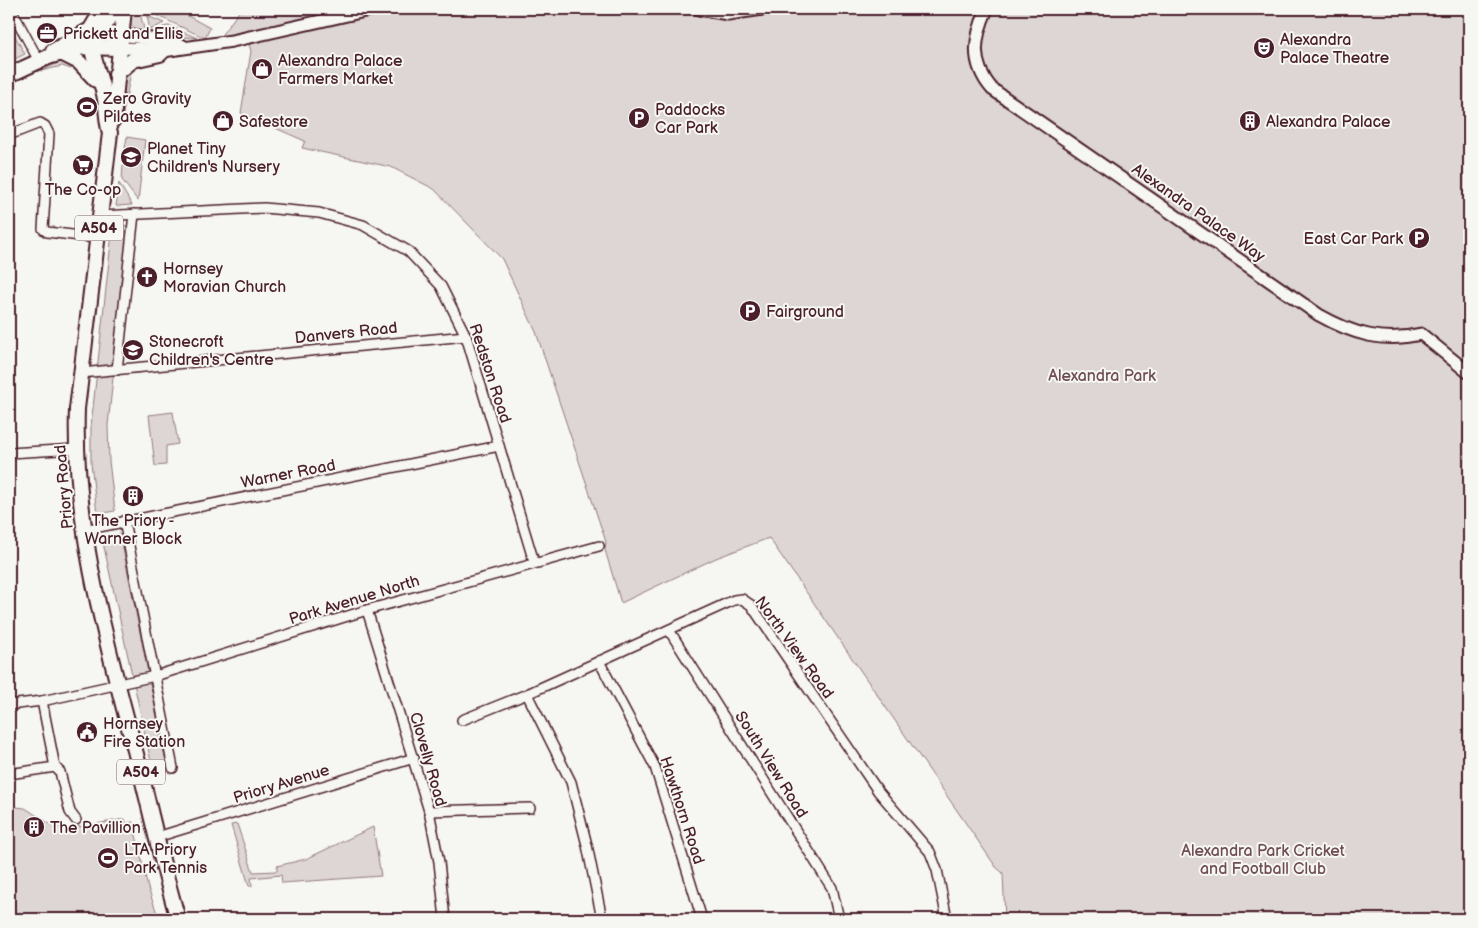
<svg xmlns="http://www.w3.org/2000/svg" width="1478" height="928" font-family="'Balsamiq Sans',sans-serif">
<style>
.green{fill:#ddd6d5;stroke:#947a80}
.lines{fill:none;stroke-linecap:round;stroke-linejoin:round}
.minor-casing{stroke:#4a1f2b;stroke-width:12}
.tertiary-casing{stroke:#4a1f2b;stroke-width:15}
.primary-casing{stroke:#4a1f2b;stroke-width:18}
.minor{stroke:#f6f6f2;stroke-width:9}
.tertiary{stroke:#f6f6f2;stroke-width:11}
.primary{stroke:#f6f6f2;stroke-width:14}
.labels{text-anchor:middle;stroke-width:4;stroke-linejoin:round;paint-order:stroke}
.shield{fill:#f6f6f2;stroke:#7e6067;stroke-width:1}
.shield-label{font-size:15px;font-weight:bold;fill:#4a1f2b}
.poi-label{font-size:16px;fill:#4a1f2b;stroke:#f6f6f2;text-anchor:start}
.street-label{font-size:16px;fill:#4a1f2b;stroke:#f6f6f2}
.park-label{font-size:16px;fill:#6f4d56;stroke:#f6f6f2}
</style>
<rect width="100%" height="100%" fill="#f6f6f2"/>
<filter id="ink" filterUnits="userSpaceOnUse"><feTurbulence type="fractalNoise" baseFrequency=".02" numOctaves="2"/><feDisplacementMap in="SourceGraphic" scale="10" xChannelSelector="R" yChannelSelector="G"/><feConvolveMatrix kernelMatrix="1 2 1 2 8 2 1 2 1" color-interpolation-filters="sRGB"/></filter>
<g filter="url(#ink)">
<g class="green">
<path d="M129,9H139L145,33C131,30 128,23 129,9Z"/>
<path d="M143,9H175L210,28L205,38Z"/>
<path d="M241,9H1469V919H1005L1003,873L996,867L769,538L716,558L621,603L605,550L606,542L536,332L502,259L434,189L391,167L302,148L305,141L241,113L251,51L245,31L220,37Z"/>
<path d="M147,16L164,23L150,30Z"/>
<path d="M9,25L25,54L9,62Z"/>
<path d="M167,26H170L197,38L155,35L163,27Z"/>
<path d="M62,61L74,63L71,69L62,66L41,71Z"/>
<path d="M130,70L131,72L123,114C118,104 121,79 130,70Z"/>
<path d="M127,137L145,140L138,201L122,180L123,165L133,166L136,150L125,148Z"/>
<path d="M119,183L132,205L116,206Z"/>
<path d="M113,224L129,226L108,425L109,461L115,511L97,514L91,463V426Z"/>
<path d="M173,412L178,444L166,446V465L155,466L149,415Z"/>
<path d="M120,534L168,771L154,775L102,538Z"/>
<path d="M9,802L16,807L25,808L53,826L66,829L125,819L126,823L133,822L148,888L159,919H9Z"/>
<path d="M237,824L253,872L277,871V866L306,859L373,827L381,876L282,883L281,875L251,878L252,886H249L231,825Z"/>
</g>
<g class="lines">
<g class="minor-casing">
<g id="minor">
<path d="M11,9L39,61"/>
<path d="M9,135L40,123L45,126L49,134L43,229L47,232L97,238"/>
<path d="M100,216L264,208L319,213L363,225L408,251L441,286L466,336L534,562"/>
<path d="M117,370L134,214"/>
<path d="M81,373L466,336"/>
<path d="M9,453L76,449"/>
<path d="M124,521L173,768"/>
<path d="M84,530L499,446"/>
<path d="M367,610L429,811L439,862L445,919"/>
<path d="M669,630L832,888L839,919"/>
<path d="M599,661L655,767L702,919"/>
<path d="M527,694L571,782L587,845L602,919"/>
<path d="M42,701L55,767L60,772L70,812L76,820"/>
<path d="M9,705L42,701L155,676L367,610L599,546"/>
<path d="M462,720L527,694L734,600L742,599L751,605L878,791L930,852L937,870L947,919"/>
<path d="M9,774L55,767"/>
<path d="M429,811L530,808"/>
<path d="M157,837L414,758"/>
</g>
</g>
<g class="tertiary-casing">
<g id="tertiary">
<path d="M699,9L728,14L763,9"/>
<path d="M987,9C974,38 970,63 992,89L1319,315C1353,334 1382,343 1421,334L1469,373"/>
<path d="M120,35L176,42L185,47"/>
<path d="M118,48L159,49L163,51L232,41L374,9"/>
</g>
</g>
<g class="primary-casing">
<g id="primary">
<path d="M103,9L89,32C91,54 99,72 104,94C107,107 106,120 110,133L77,409C73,528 107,644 137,758C151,812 162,866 178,919"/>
<path d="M95,39L116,9"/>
<path d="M53,51L86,32L120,35"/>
<path d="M63,54L79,62L96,80"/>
<path d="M116,74L133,60L160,54L163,51"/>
<path d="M9,75L48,57L83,47L118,48"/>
<path d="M113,120L124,9"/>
</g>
</g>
<use href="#minor" class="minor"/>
<use href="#tertiary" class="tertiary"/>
<use href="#primary" class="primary"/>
</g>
</g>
<defs>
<g id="office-disc" transform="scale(1.125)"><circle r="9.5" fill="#4a1f2b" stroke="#f6f6f2"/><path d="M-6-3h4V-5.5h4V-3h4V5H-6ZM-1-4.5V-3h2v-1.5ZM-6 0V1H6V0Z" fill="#fff"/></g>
<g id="theatre-disc" transform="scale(1.125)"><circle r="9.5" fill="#4a1f2b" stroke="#f6f6f2"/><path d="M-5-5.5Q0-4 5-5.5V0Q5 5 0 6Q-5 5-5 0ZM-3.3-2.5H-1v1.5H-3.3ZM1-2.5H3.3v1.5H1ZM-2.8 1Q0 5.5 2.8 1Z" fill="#fff"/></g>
<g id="shop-disc" transform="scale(1.125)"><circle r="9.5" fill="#4a1f2b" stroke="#f6f6f2"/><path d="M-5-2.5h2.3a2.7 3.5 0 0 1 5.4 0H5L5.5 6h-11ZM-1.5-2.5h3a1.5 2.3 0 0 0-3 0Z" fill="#fff"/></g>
<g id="stadium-disc" transform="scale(1.125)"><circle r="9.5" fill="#4a1f2b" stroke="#f6f6f2"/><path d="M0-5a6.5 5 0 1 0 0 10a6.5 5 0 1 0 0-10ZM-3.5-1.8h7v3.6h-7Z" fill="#fff"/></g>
<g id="parking-disc" transform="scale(1.125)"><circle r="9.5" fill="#4a1f2b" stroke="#f6f6f2"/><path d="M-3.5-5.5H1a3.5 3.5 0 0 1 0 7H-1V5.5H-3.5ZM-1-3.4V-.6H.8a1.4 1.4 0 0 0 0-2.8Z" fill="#fff"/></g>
<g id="building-disc" transform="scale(1.125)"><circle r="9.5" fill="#4a1f2b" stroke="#f6f6f2"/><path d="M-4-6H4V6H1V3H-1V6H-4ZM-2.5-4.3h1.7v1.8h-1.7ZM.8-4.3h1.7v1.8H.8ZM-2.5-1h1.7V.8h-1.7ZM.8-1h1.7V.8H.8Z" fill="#fff"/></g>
<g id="school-disc" transform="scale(1.125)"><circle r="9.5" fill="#4a1f2b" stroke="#f6f6f2"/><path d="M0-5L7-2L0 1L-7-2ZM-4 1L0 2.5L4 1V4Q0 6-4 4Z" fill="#fff"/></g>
<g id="supermarket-disc" transform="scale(1.125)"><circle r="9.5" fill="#4a1f2b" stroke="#f6f6f2"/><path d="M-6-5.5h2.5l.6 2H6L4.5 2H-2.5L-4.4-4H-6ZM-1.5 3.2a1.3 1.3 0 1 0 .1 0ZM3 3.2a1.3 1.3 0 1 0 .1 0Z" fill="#fff"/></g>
<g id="church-disc" transform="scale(1.125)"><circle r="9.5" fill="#4a1f2b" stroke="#f6f6f2"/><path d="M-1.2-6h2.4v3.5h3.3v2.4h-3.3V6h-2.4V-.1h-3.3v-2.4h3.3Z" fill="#fff"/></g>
<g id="civic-disc" transform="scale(1.125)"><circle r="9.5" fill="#4a1f2b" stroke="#f6f6f2"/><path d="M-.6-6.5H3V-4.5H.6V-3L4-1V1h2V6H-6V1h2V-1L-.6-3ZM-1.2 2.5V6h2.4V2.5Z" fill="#fff"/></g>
</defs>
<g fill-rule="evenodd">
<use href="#office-disc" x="47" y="33"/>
<use href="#theatre-disc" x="1264" y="48"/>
<use href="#shop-disc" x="262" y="69"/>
<use href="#stadium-disc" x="87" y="107"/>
<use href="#parking-disc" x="639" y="118"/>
<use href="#shop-disc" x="223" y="121"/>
<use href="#building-disc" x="1250" y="121"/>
<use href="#school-disc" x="131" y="157"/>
<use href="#supermarket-disc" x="83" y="165"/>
<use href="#parking-disc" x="1419" y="238"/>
<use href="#church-disc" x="147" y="277"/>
<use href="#parking-disc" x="750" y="311"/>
<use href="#school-disc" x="133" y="350"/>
<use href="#building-disc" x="133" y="496"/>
<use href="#civic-disc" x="87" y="732"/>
<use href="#building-disc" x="34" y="827"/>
<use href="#stadium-disc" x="108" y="858"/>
</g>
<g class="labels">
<g class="shield">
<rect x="75" y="215.5" width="48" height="25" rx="4"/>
<rect x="117" y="759.5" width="48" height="25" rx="4"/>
</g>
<g class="shield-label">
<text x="99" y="233">A504</text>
<text x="141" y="777">A504</text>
</g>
<g class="poi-label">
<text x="63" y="39">Prickett and Ellis</text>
<text x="1280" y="45">Alexandra<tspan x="1280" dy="18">Palace Theatre</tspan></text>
<text x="278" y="66">Alexandra Palace<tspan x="278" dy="18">Farmers Market</tspan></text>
<text x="103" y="104">Zero Gravity<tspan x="103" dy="18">Pilates</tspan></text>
<text x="655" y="115">Paddocks<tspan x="655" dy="18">Car Park</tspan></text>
<text x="239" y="127">Safestore</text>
<text x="1266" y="127">Alexandra Palace</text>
<text x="147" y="154">Planet Tiny<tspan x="147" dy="18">Children's Nursery</tspan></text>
<text x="83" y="195" text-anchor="middle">The Co-op</text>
<text x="1403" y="244" text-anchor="end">East Car Park</text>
<text x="163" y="274">Hornsey<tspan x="163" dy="18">Moravian Church</tspan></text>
<text x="766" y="317">Fairground</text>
<text x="149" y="347">Stonecroft<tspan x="149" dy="18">Children's Centre</tspan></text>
<text x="133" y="526" text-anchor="middle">The Priory -<tspan x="133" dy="18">Warner Block</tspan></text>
<text x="103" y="729">Hornsey<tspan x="103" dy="18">Fire Station</tspan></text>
<text x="50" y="833">The Pavillion</text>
<text x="124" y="855">LTA Priory<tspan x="124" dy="18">Park Tennis</tspan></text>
</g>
<g class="street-label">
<text transform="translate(1199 212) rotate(35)" y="6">Alexandra Palace Way</text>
<text transform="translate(346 332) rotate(-6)" y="6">Danvers Road</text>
<text transform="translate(491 373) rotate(72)" y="6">Redston Road</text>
<text transform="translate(288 473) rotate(-11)" y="6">Warner Road</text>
<text transform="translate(63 487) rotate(-95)" y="6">Priory Road</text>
<text transform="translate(354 599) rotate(-17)" y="6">Park Avenue North</text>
<text transform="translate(795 647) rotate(54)" y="6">North View Road</text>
<text transform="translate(429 759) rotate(74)" y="6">Clovelly Road</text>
<text transform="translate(772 764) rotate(58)" y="6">South View Road</text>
<text transform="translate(281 783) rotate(-17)" y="6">Priory Avenue</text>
<text transform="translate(683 810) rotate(72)" y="6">Hawthorn Road</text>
</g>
<g class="park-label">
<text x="1102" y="381">Alexandra Park</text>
<text x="1263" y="856">Alexandra Park Cricket<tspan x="1263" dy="18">and Football Club</tspan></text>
</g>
</g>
<rect width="1478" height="928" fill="none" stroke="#f6f6f2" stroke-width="30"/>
<rect x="15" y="15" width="1448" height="898" fill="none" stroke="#4a1f2b" stroke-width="2" filter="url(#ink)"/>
</svg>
